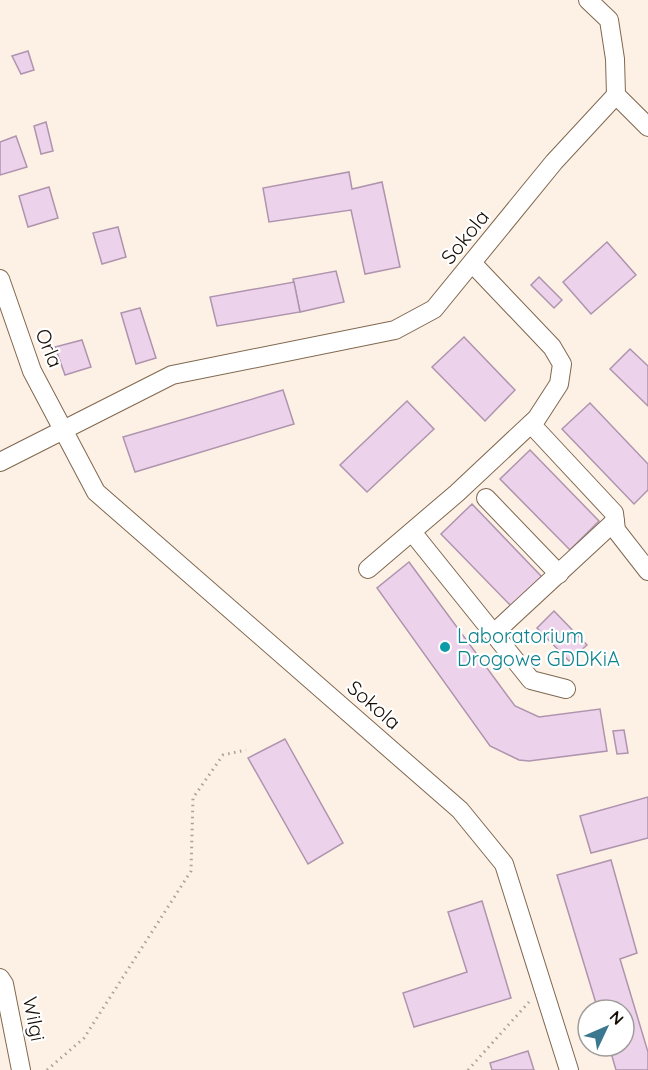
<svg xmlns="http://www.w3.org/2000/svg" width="648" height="1070" font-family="Quicksand,sans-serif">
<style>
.building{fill:#edd2eb;stroke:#af94ae;stroke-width:1.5}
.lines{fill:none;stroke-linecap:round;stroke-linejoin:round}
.minor-casing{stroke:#80684f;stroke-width:20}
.path{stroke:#aca197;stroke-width:3;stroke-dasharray:1.5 4.5;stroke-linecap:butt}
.minor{stroke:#fff;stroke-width:18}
.culture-dot{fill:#0f9aa8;stroke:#fff;stroke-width:2}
.labels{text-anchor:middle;stroke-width:4.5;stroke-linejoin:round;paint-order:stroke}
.street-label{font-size:20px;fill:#140b03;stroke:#fff}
.culture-label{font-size:20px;fill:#0d838f;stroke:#fff;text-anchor:start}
</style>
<rect width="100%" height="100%" fill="#fdf1e6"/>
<g class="building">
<path d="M28,51L34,70L21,74L12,56Z"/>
<path d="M46,122L53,151L41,154L34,126Z"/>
<path d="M16,136L27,167L0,175V142Z"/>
<path d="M349,172L352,189L382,182L400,267L365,274L351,210L269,222L263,188Z"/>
<path d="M49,187L58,218L28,227L19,196Z"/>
<path d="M118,227L126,257L102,264L93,233Z"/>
<path d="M607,242L636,275L591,314L563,282Z"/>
<path d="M336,271L344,302L300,312L293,279Z"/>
<path d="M539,277L562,300L554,308L531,285Z"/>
<path d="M294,282L300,312L217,326L210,297Z"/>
<path d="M140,308L156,358L136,364L121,313Z"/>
<path d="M464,337L515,390L485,421L432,367Z"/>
<path d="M82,340L91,367L65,375L55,347Z"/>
<path d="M630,349L648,366V406L610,369Z"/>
<path d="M283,390L294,424L135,472L123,437Z"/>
<path d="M407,401L434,429L367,492L340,465Z"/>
<path d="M590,403L648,464V490L634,504L562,429Z"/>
<path d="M530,450L599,521L570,550L500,479Z"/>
<path d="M472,504L542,577L511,606L441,534Z"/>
<path d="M409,562L515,706L539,717L600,709L607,751L529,761L519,760L490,746L377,588Z"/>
<path d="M554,611L587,645L569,661L537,628Z"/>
<path d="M624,730L628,753L617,754L613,731Z"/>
<path d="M285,739L343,843L308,864L248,758Z"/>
<path d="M648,797V838L591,853L580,816Z"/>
<path d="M611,860L637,953L620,959L648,1052V1070H616L609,1046H624V1010H598L557,875Z"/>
<path d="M482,901L511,998L414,1027L403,993L467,972L448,912Z"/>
<path d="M528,1051L534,1070H492L490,1063Z"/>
</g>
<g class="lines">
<g class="minor-casing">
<g id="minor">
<path d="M588,0L609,20L615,59L616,95"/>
<path d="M616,95L648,127"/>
<path d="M0,279L32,371L96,492L460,810L504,864L569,1070"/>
<path d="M531,424L614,513L616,530L648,571"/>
<path d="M0,462L172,375L395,330L434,309L554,162L616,95"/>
<path d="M486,498L559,574"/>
<path d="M412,532L531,680L566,689"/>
<path d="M368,569L457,493L537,418L559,384L562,364L552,347L473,264"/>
<path d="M494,633L615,521"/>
<path d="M0,978L4,984L21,1070"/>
</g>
</g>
<g class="path">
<path d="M47,1070L84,1038L191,871L193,798L223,755L246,750"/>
<path d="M468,1070L529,1002"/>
</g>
<use href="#minor" class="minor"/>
</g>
<circle class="culture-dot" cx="445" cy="647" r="6"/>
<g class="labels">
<g class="street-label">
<text transform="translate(465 237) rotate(-51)" y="7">Sokola</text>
<text transform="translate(49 348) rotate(68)" y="7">Orla</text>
<text transform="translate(374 705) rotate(41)" y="7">Sokola</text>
<text transform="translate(34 1019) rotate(79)" y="7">Wilgi</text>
</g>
<g class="culture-label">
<text x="457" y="643">Laboratorium<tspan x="457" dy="23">Drogowe GDDKiA</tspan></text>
</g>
</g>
<g transform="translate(606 1028) rotate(46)"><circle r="28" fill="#ffffff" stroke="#a19d9a" stroke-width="1.5"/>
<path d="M0-4.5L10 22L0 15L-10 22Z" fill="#3b788f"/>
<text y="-9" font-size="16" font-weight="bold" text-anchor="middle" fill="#140b03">N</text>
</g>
</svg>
